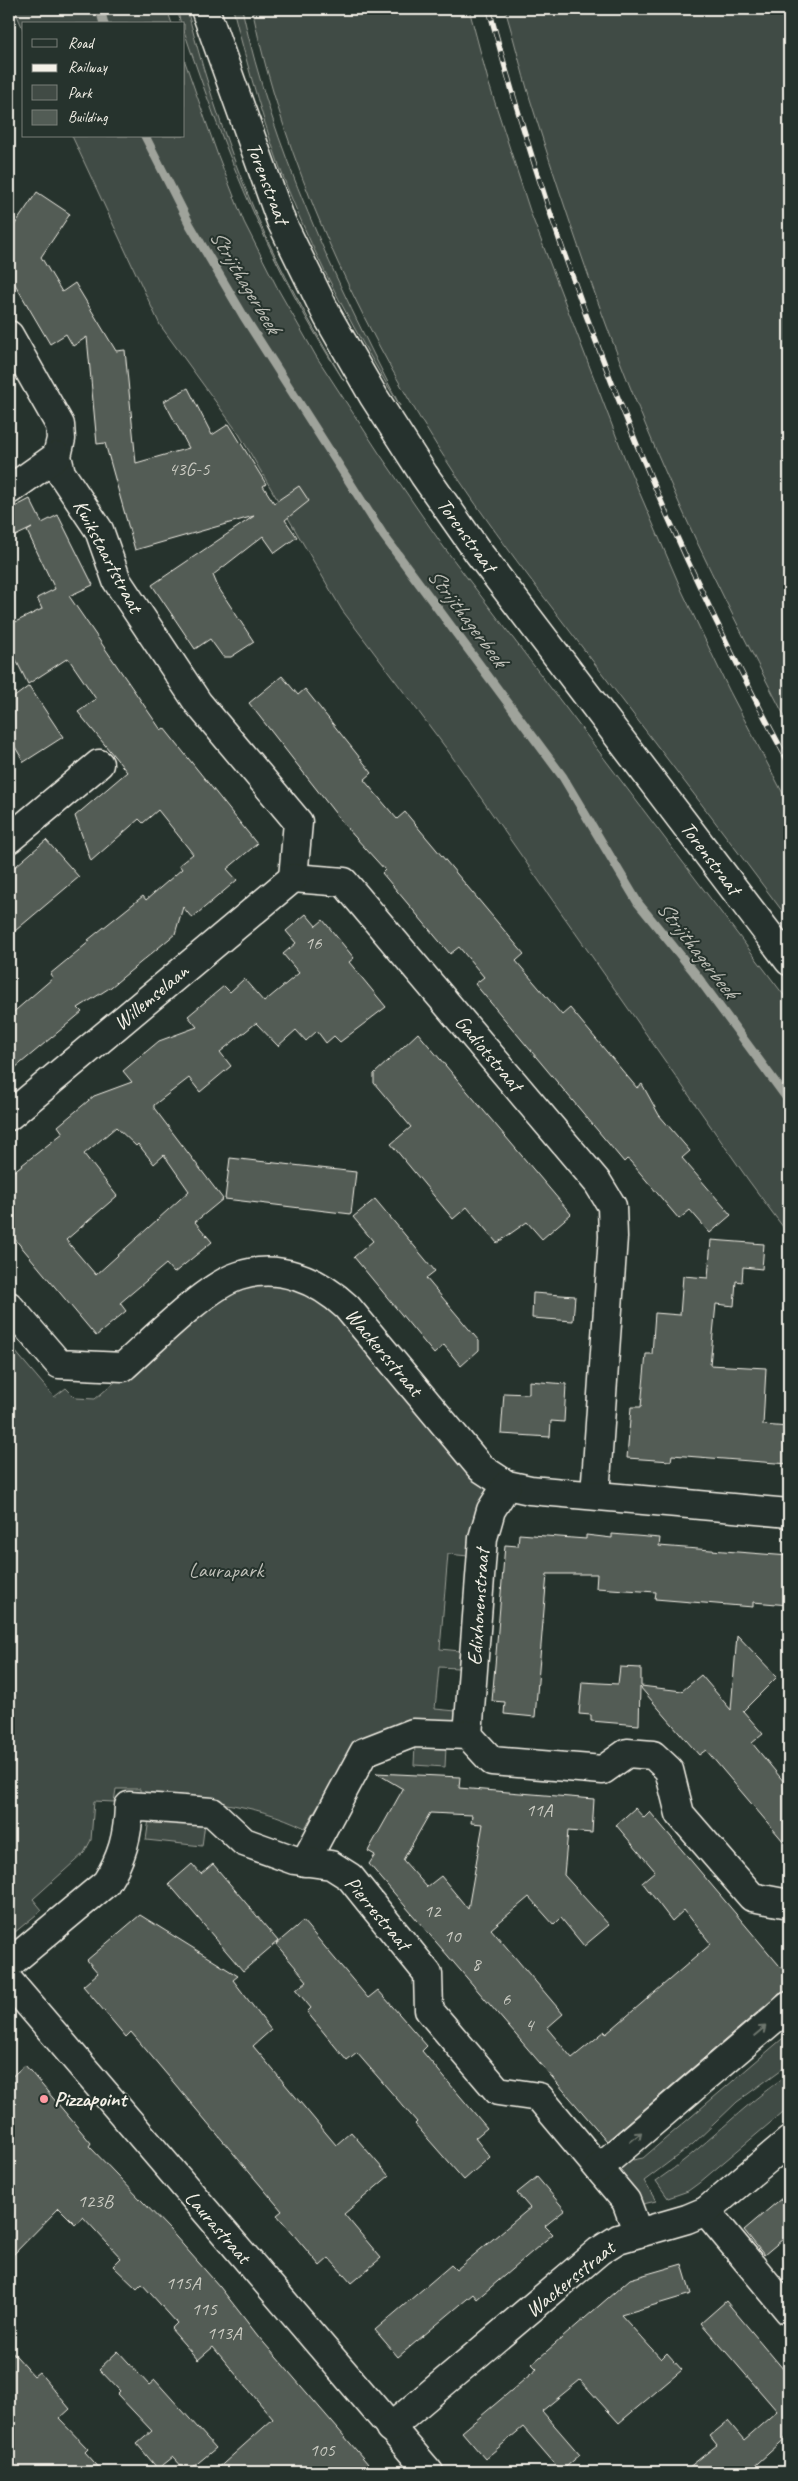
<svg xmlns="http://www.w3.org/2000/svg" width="798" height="2481" font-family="Caveat,sans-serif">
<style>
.green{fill:#414b45;stroke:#9a9e96}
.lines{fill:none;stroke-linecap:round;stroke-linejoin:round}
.stream{stroke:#9fa39b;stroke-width:9}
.building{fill:#525c55;stroke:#f4f1e8;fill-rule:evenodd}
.minor-casing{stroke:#f4f1e8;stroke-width:31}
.tertiary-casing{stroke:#f4f1e8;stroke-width:31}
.minor{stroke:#26332d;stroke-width:28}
.tertiary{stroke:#26332d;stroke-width:28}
.rail-casing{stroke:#f4f1e8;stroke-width:5.5}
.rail{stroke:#26332d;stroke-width:4;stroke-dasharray:11;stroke-linecap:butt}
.oneway{stroke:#6e766e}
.poi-dot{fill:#ff9aa2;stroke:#26332d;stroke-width:2}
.labels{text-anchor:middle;stroke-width:4;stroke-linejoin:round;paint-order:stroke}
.number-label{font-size:19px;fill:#ccccc3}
.street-label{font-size:21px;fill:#f4f1e8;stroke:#26332d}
.park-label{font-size:21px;fill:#bebfb7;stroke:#26332d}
.poi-label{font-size:21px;font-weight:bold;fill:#f4f1e8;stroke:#26332d;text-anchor:start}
.water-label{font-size:22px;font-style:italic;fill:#bcbdb5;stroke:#26332d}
</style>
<rect width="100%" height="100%" fill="#26332d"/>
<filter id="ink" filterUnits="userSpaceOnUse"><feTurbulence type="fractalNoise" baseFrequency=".02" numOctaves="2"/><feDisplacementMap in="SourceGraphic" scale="10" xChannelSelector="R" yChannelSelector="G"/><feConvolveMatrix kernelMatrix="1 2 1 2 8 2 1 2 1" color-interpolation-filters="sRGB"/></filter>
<g filter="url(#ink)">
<g class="green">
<path d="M14,9H167L172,24H24V31Z"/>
<path d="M177,9H187C207,88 234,167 268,241C291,289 317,335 344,381C271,267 227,158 184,31V24H181Z"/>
<path d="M233,9H242C273,150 334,278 400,406C357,336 317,263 287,187C265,129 248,68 233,9Z"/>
<path d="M252,9H469L489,84L531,214L625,459L682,591L729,690L789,805V920C727,837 664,755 601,672C545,598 487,525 437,446C355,315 284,161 252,9Z"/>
<path d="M505,9H789V725C747,643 704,562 668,478C614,355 570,227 530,99C521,69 514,39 505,9Z"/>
<path d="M184,59L217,153L244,222L279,291L316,356L379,453L443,546L789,1002V1235L749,1181L446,748L342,610L239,434L160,325L72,136H184Z"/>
<path d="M261,1280L319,1295L490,1488L468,1556L448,1554L440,1649L460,1651L458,1668L439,1667L435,1709L456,1711L454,1723L409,1720L352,1746L305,1828C253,1802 197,1800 140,1795V1789H116L114,1802L94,1801L91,1840L84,1853L33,1899L42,1910L9,1937V1344L54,1397L66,1388L76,1398L95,1399L205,1305Z"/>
<path d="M415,1745L446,1747L445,1767L414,1765Z"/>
<path d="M149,1819L205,1823L202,1846L146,1840Z"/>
<path d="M789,2033V2064L737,2102L693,2144L644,2181L656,2201L639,2205L613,2166L628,2153L633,2160L643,2158Z"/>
<path d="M789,2074V2107L699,2183L688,2191L668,2198L656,2181C704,2149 741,2106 789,2074Z"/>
</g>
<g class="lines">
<g class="stream">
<path d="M100,9L104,24"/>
<path d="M145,136L190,225L243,315L384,536L563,777L638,903L694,972L789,1101"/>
</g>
</g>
<g class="building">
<path d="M37,192L70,214L41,257L62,292L75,283L116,351L125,350L136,463L189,448L164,401L188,388L212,435L229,424L266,484L263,486L274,503L299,486L309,501L285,520L297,537L275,553L263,536L213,575L218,587L254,642L231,657H223L210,639L195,649L152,585L254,516L135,550L105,443L97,444L87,337L73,346L66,334L50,344L9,274V233Z"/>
<path d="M30,499L42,523L58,515L93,585L69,596L161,730L164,728L257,844L227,869L237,880L192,918L183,907L175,934L111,987L78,1008L82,1012L9,1073V1016L53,978L50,974L90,941L88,940L143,896L146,900L182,869L179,865L193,854L158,810L143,823L139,819L91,861L75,816L127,772L78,712L96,699L68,658L28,684L9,646V625L42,609L37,598L55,589L27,531L32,528L9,539V510Z"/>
<path d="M282,676L298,695L305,689L372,773L364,780L397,819L405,812L524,954L516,961L562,1015L570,1008L637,1088L642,1084L659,1115L690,1151L682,1158L731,1215L710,1233L690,1210L679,1219L630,1161L627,1159L624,1162L475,984L484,977L459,947L450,954L382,873L385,870L346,827L249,703Z"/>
<path d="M29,686L63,737L24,762L9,737V701Z"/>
<path d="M46,840L79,877L9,936V872Z"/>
<path d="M306,914L316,926L323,920L354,958L349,962L386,1007L340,1042L334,1036L326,1043L317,1031L306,1041L296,1030L278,1046L256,1023L220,1052L231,1066L200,1092L189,1078L154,1105V1108L223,1199L195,1222L212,1242L174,1273L166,1264L120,1303L126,1311L96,1336L9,1232V1175L63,1133L58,1126L94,1096L132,1082L123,1071L159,1041L197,1027L188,1016L224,986L230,992L244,979L264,1002L299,973L283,954L296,943L286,931ZM116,1127L136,1146L138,1144L154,1164L164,1155L189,1191L96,1275L66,1240L117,1196L84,1154Z"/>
<path d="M418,1033L571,1214L542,1239L527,1222L497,1243L467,1207L453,1219L391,1144L411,1127L374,1083V1074Z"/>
<path d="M230,1158L356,1172L351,1214L225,1199Z"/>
<path d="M375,1199L435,1271L426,1278L479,1341V1350L461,1366L444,1345L434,1354L354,1257L373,1241L353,1217Z"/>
<path d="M711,1240L764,1244L762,1269L743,1267L742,1282L736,1281L734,1306L716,1304L710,1365L766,1368L763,1425L789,1427V1464L672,1455L671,1461L627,1458L631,1407H641L646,1354H652L655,1313L680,1315L683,1276L708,1278Z"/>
<path d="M533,1293L575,1296L573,1321L532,1318Z"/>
<path d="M529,1381L566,1384L564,1422L551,1421L550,1437L501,1434L504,1393L529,1394Z"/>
<path d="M519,1534L586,1539V1535L612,1538V1534L660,1538L659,1546L789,1556V1605L753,1602V1607L655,1599L656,1592L596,1588L597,1574H547L535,1717L504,1714L505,1702L492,1701L498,1630L505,1545L518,1546Z"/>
<path d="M737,1635L777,1677L743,1711L763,1734L752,1743L789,1788V1848L706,1750L699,1755L640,1687L639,1725L591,1721V1715L579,1714L582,1682L618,1684L620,1667L641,1668V1686L682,1691L701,1675L731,1710Z"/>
<path d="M376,1773L460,1777L459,1788L594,1799L592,1833L568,1831L564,1875L609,1925L584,1946L561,1918L554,1925L529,1897L491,1929L563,2014L547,2028L572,2058L605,2031L606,2034L711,1944L684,1910L672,1921L642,1882L655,1871L616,1825L635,1808L644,1818L650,1812L789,1977V1991L779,1994L607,2141L369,1864L375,1855L368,1851L403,1789ZM430,1813L472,1815L471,1823L483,1824L468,1909L441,1876L427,1887L403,1860Z"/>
<path d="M192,1864L201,1874L213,1864L278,1941L243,1971L169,1884Z"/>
<path d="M140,1915L238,1976L233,1980L271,2030L253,2046L336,2145L351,2132L389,2176L344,2214L381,2258L351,2283L329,2258L320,2266L277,2215L282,2211L131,2032L126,2037L83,1986L98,1973L87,1960Z"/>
<path d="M303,1921L368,1998L378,1990L427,2046L422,2051L487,2128L475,2138L490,2157L464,2180L415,2124L417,2122L357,2053L347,2061L307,2012L311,2008L296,1990L307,1981L276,1944Z"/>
<path d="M25,2065L91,2143L89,2146L169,2229L220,2287L258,2336L375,2472H214L273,2419L213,2347L198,2360L171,2329L177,2323L142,2284L137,2289L113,2266L121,2258L83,2217L75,2224L59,2208L9,2259V2079Z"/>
<path d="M537,2177L565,2210L545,2226L553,2234L477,2299L473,2294L398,2357L375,2330L451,2265L456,2270L530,2208L517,2193Z"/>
<path d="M789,2192V2234L764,2255L744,2230Z"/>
<path d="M682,2264L691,2294L621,2315L661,2359L667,2353L682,2370L619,2423L580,2380L542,2411L580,2455L561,2471L523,2427L485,2459L462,2432L537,2369L532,2364L630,2279Z"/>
<path d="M726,2301L789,2376V2435L748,2472H683L717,2445L710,2436L728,2421L744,2440L777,2411L701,2323Z"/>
<path d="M9,2348L34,2376L39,2372L70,2409L59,2419L88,2449L85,2452L103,2472H9Z"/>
<path d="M118,2351L149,2385L155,2380L216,2448L187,2472L173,2457L158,2469L137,2444L152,2431L117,2394L120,2391L99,2369Z"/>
</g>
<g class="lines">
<g class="minor-casing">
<g id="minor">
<path d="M9,335L60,425L61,439L57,456L61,473L99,530L117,581L198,703L298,822L293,878"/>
<path d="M9,490L57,456"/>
<path d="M9,839L99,764"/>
<path d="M293,878L344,882L598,1183L612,1206L613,1237L595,1495"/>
<path d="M9,1116L293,878"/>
<path d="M9,1306L59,1364L123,1367C151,1342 206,1286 239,1276C279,1263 318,1280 347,1307L481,1468L507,1485L530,1490L789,1513"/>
<path d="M468,1735L483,1538L491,1510L507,1485"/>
<path d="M305,1862L364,1752L413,1733L468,1735L492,1761L603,1770L627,1753L653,1755L669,1770L680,1814L752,1897L789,1904"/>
<path d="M9,1964L106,1883C122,1858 128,1836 129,1806L212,1812L244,1842L294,1860L331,1865L350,1877L428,1974L429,2010L498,2091L539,2097L626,2201L638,2233"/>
<path d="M9,1981L429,2472"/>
<path d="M599,2168L789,2006"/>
<path d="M706,2211L789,2311"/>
<path d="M390,2428L599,2251L618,2239L687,2219L706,2211L789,2141"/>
</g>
</g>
<g class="tertiary-casing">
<path id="tertiary" d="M205,9L281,221L328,317L374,397L424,475L478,552L789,961"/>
</g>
<use href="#minor" class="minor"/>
<use href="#tertiary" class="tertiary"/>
<g class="rail-casing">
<path id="rail" d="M489,9C559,270 660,526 789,763"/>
</g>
<use href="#rail" class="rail"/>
</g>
<defs><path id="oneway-shaft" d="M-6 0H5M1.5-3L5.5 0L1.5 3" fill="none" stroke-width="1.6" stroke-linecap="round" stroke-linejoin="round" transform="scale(1.25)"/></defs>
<g class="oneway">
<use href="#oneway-shaft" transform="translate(760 2031) rotate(-40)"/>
<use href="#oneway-shaft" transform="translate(636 2137) rotate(-40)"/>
</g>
</g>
<circle class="poi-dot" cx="44" cy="2099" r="5"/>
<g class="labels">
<g class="number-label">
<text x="189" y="475">43G-5</text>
<text x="313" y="949">16</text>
<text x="539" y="1816">11A</text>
<text x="432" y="1917">12</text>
<text x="452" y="1942">10</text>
<text x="476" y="1970">8</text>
<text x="506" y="2005">6</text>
<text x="529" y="2031">4</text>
<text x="95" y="2207">123B</text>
<text x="183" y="2289">115A</text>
<text x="204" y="2315">115</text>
<text x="224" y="2339">113A</text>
<text x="322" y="2456">105</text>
</g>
<g class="street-label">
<text transform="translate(268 183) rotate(69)" y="7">Torenstraat</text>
<text transform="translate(467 535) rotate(54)" y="7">Torenstraat</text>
<text transform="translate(108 556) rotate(62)" y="7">Kwikstaartstraat</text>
<text transform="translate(711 858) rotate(53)" y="7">Torenstraat</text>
<text transform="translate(151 997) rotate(-40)" y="7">Willemselaan</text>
<text transform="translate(489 1053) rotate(50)" y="7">Gadiotstraat</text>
<text transform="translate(384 1352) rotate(50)" y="7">Wackersstraat</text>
<text transform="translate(478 1607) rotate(-86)" y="7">Edixhovenstraat</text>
<text transform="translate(378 1913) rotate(50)" y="7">Pierrestraat</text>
<text transform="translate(218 2227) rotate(49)" y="7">Laurastraat</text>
<text transform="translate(570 2279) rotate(-39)" y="7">Wackersstraat</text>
</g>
<g class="park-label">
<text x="226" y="1577">Laurapark</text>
</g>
<g class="poi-label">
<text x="54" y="2106">Pizzapoint</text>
</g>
<g class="water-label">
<text transform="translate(246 281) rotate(59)" y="8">Strijthagerbeek</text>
<text transform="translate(468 617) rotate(53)" y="8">Strijthagerbeek</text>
<text transform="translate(698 949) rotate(52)" y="8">Strijthagerbeek</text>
</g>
</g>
<rect width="798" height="2481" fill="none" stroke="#26332d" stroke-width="30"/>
<rect x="15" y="15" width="768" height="2451" fill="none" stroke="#f4f1e8" stroke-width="2" filter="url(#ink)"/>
<rect x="22" y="22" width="162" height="115" fill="#26332d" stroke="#787f78"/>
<rect x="32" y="39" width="25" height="8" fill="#26332d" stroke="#787f78"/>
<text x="68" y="48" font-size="15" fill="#f4f1e8">Road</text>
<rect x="32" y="64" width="25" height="8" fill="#f4f1e8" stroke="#787f78"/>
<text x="68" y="72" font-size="15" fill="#f4f1e8">Railway</text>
<rect x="32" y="85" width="25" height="15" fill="#414b45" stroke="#787f78"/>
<text x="68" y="98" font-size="15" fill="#f4f1e8">Park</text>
<rect x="32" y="110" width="25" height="15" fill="#525c55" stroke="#787f78"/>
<text x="68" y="122" font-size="15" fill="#f4f1e8">Building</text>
</svg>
